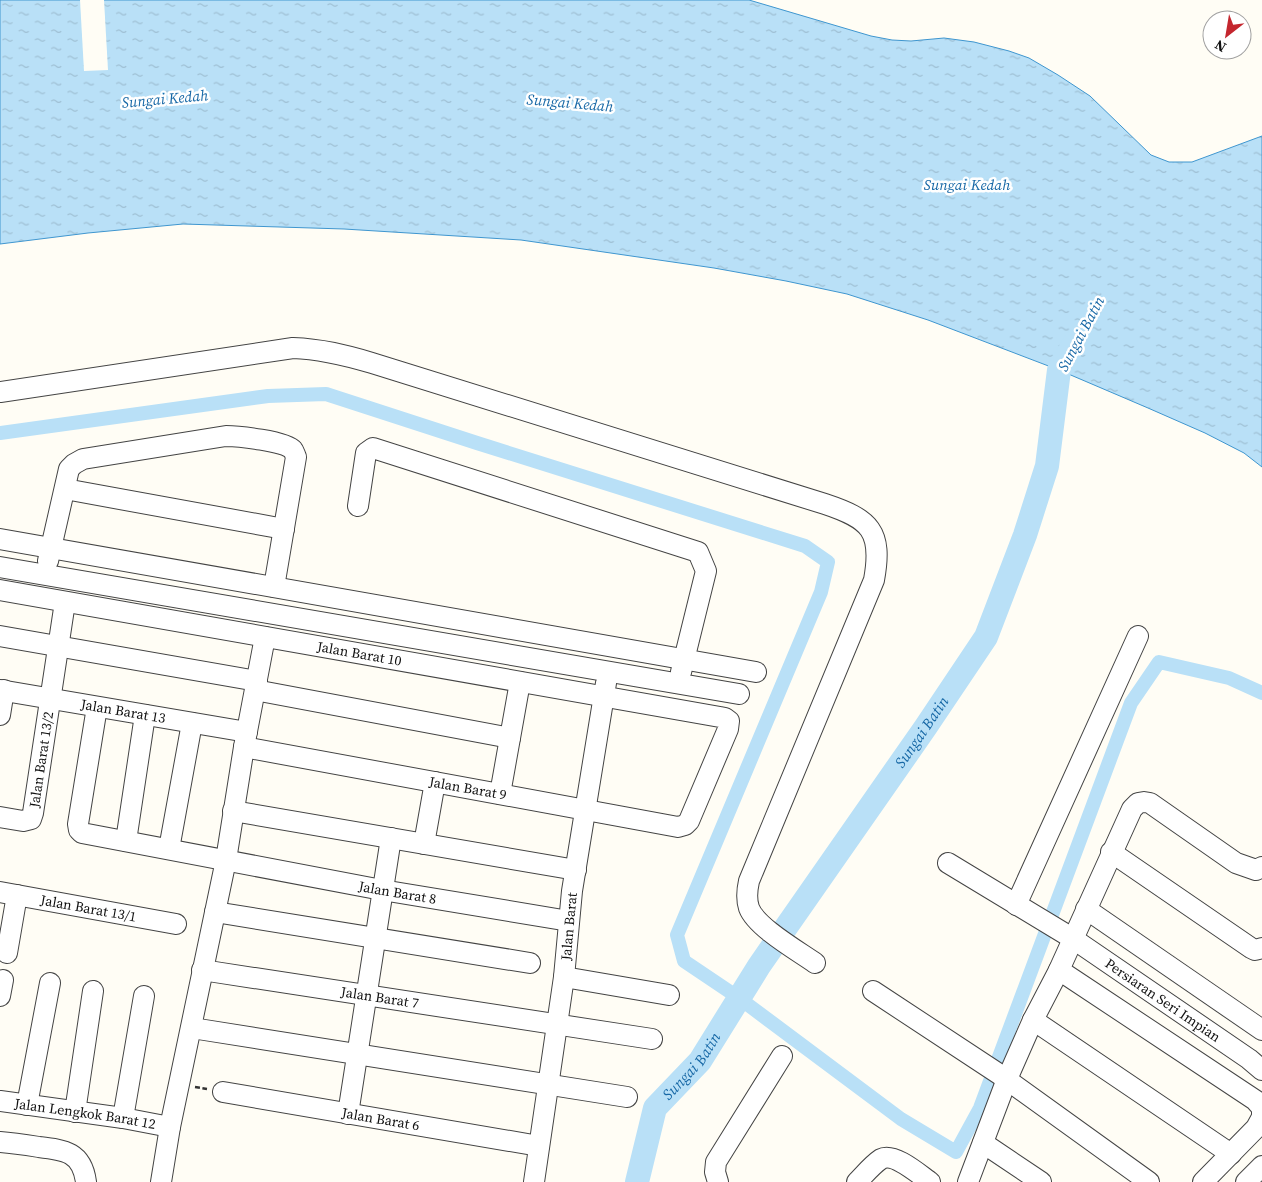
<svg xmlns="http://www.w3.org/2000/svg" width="1262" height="1182" font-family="'Source Serif 4',serif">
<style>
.water{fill:url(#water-ripples);stroke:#3f96cf}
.pier{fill:#fffdf5}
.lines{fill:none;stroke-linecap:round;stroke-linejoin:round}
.canal{stroke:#b9e0f7;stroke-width:14}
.river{stroke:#b9e0f7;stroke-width:24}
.minor-casing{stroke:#444;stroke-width:22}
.path{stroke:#333;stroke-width:2.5;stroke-dasharray:5 2.5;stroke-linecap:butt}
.minor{stroke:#fff;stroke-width:20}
.labels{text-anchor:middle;stroke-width:5;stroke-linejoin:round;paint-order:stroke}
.street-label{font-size:14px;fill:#111;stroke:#fff}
.water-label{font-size:15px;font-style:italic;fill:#1768a6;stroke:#fff}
</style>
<defs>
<pattern id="water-ripples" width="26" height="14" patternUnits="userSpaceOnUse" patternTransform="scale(1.25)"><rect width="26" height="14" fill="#b9e0f7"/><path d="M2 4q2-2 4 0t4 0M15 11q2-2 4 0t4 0" fill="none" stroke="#9ebfd3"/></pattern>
</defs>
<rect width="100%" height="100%" fill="#fffdf5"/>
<path class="water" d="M0,0H749L871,36L892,40L911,41L944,38L974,42L1009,51L1029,58L1058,75L1090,96L1151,155L1169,162H1192L1262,136V467L1244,453L1205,433L1148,408L1059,370L928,320L847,294L786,281L714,268L521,240L344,229L183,224L88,233L0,244Z"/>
<path class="pier" d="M80,0H104L108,70L84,71Z"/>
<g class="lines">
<path class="canal" d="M0,433L268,396L326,394L477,443L805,546L828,562L821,592L677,935L684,961L739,998L901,1119L956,1152L980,1108L1131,703L1159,662L1229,678L1262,693"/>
<path class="river" id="s1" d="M637,1182L655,1108L700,1061L759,966L925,728L986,637L1025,535L1047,466L1059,370L1075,342"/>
<g class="minor-casing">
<g id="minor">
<path d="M0,392L293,348C321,349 345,355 372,363L825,504C870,519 883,531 874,580L749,881C747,890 746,899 749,908C756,927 798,951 815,963"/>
<path d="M65,489L284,529"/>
<path d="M358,506L366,453L373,448L698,552L706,571L681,672"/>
<path d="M0,539L756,672"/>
<path d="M48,561L69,469L74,464L83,459L226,436C237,436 286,441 293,450C294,451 295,455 296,457L274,587"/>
<path d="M0,567L739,694"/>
<path id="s2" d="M0,590L720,717L725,718L729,721L728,729L689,821L685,825L678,827L244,747"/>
<path d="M0,636L257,681"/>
<path id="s3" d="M0,690L247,732"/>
<path d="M255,690L510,738"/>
<path id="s4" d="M97,707L78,824L79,830L82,833L382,890L569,921"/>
<path d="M0,715L4,690"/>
<path d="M500,794L520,682"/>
<path d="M233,811L576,870"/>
<path id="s5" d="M0,817L23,821L31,819L33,813L65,602"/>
<path d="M126,841L145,715"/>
<path d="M424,844L435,782"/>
<path d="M169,849L192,723"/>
<path d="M1111,852L1251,948L1255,950L1262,948"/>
<path id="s6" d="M948,863L1072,938L1249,1059L1262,1070"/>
<path id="s7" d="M0,892L176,924"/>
<path d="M1016,905L1138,636"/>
<path d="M1086,909L1262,1030"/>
<path d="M215,912L530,963"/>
<path d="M7,953L17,895"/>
<path id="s8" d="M202,970L652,1039"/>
<path d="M564,977L669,995"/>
<path d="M873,991L999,1074L1149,1182"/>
<path d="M0,996L3,980"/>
<path d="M1033,1020L1231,1154"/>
<path d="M192,1028L627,1097"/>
<path id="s9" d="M223,1092L539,1146"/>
<path id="s10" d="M0,1101L123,1118L170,1127"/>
<path d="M27,1105L50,983"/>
<path d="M75,1112L93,991"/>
<path d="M348,1114L391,838"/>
<path d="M123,1118L144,996"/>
<path d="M0,1142C13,1143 26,1145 39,1147C65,1150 82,1152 86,1182"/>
<path d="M983,1143L1041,1182"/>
<path d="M161,1182L170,1127L226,860L244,747L265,637"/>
<path id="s11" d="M534,1182L564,977L572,891L606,683"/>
<path d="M718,1182L715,1172L716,1162L782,1056"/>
<path d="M857,1182C864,1175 872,1165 881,1159C894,1152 920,1175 930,1182"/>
<path d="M968,1182L1007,1079L1033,1020L1059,970"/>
<path d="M1203,1182L1256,1128L1262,1117V1108L1255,1100L1059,970L1132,809L1138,803L1144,802L1150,803L1236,863L1256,870L1262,867"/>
<path d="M1246,1182L1262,1166"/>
</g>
</g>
<path class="path" d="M195,1087L207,1089"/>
<use href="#minor" class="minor"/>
</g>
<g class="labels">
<g class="street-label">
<text dy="5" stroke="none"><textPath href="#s2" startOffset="365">Jalan Barat 10</textPath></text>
<text dy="5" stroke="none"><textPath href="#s3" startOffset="125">Jalan Barat 13</textPath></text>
<text dy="5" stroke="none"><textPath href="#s5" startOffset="92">Jalan Barat 13/2</textPath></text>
<text transform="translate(468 788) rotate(10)" y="5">Jalan Barat 9</text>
<text dy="5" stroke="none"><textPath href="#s4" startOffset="450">Jalan Barat 8</textPath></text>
<text dy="5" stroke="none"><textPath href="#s7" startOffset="90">Jalan Barat 13/1</textPath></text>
<text dy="5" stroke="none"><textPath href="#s11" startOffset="258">Jalan Barat</textPath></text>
<text dy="5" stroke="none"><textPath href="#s8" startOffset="180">Jalan Barat 7</textPath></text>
<text dy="5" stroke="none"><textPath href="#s6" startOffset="255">Persiaran Seri Impian</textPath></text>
<text dy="5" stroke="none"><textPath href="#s10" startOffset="86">Jalan Lengkok Barat 12</textPath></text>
<text dy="5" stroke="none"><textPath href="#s9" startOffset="160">Jalan Barat 6</textPath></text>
</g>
<g class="water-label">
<text transform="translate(165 99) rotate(-5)" y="5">Sungai Kedah</text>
<text transform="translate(570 103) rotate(5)" y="5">Sungai Kedah</text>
<text x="967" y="190">Sungai Kedah</text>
<text transform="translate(1081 334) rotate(-62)" y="5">Sungai Batin</text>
<text dy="5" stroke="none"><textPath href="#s1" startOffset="538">Sungai Batin</textPath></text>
<text dy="5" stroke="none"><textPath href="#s1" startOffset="132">Sungai Batin</textPath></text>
</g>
</g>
<g transform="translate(1227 35) rotate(211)"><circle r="24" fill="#ffffff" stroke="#a0a0a0"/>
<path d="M0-4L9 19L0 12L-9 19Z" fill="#c4262e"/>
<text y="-8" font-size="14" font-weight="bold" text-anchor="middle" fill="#111111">N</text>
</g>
</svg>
